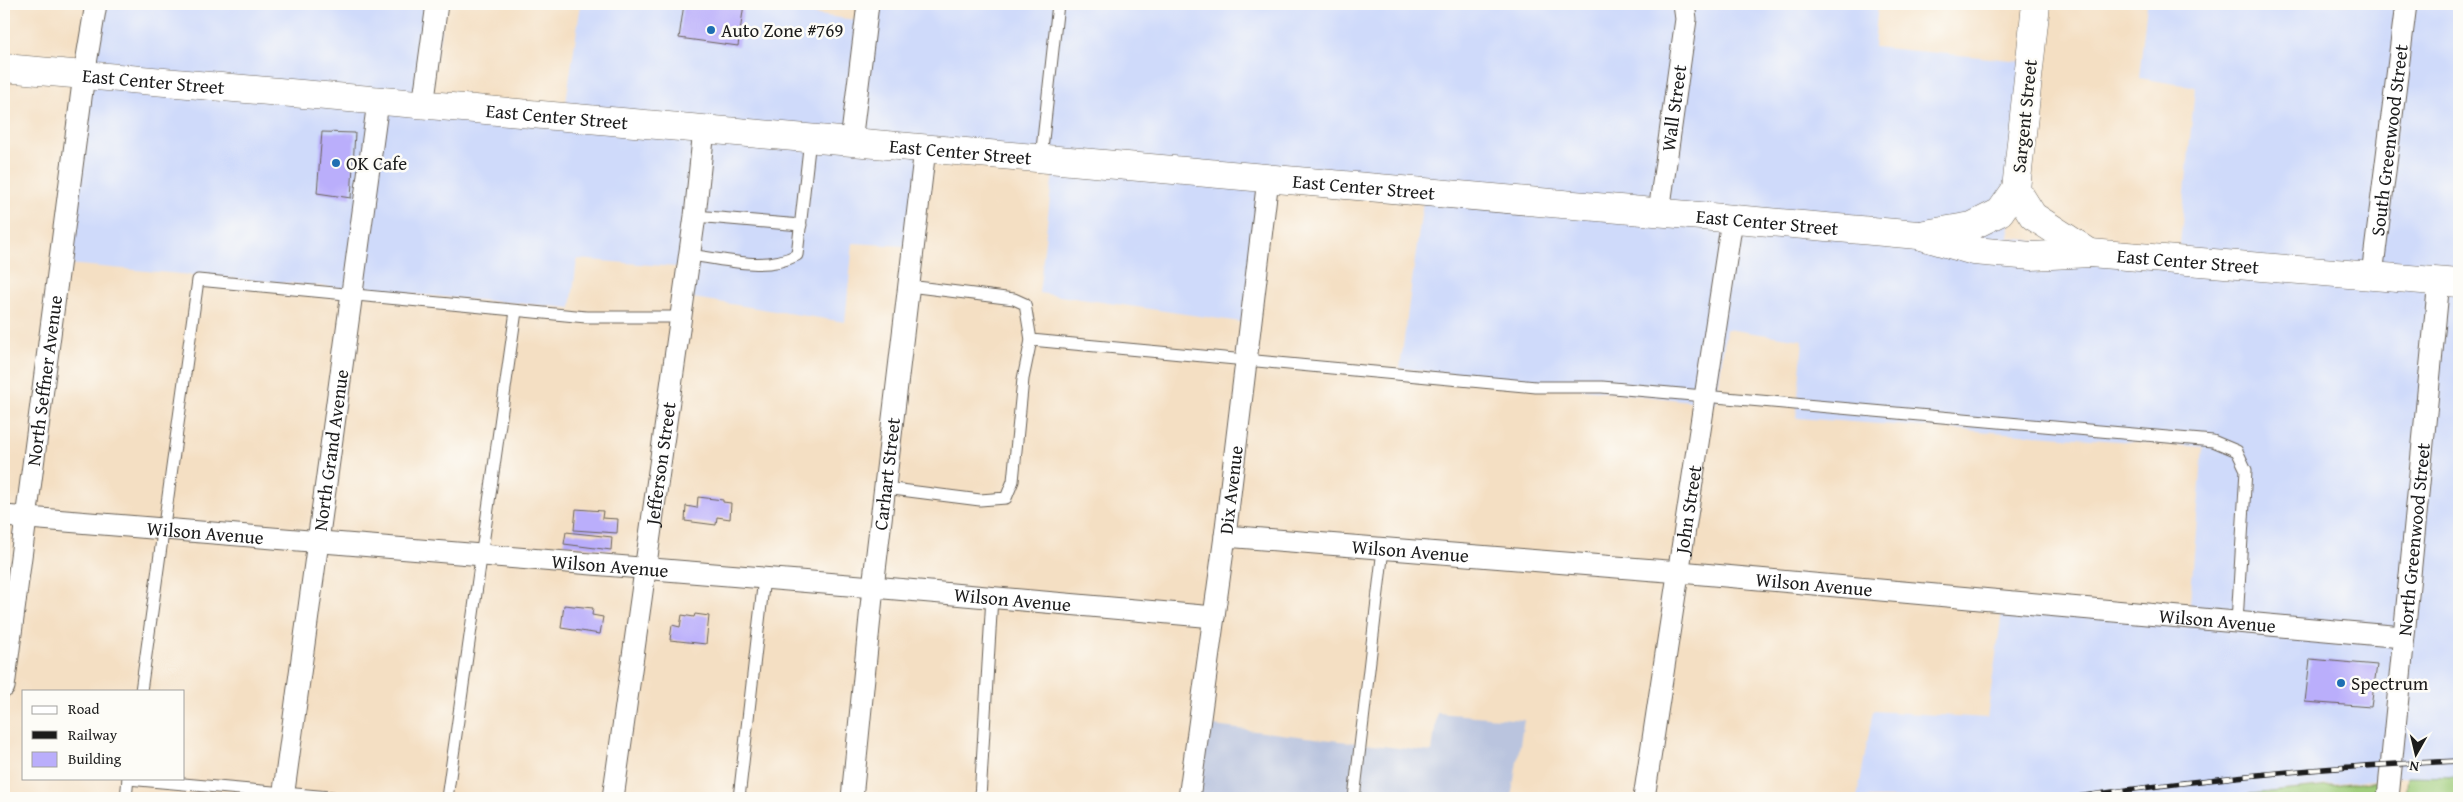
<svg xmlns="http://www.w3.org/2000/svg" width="2463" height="802" font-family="'Gentium Book Plus',serif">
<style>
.built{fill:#cfdafa}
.industrial{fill:#bac4de}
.green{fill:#9fcc7a;stroke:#5e744b}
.building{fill:#baaefb}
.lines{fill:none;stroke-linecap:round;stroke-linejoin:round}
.lane-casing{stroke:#686056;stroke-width:13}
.street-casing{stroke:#686056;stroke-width:23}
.primary-casing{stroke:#686056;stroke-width:29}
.lane{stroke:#fff;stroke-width:11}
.street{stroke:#fff;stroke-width:21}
.primary{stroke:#fff;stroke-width:28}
.rail-casing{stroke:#1c1c1c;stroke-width:5.5}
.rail{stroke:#fdfcf7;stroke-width:4;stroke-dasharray:11;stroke-linecap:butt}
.poi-dot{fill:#1f6fb2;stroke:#fdfcf7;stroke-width:2}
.labels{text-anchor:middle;stroke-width:5;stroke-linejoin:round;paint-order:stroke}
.poi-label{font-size:19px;fill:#1c1c1c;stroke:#fdfcf7;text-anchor:start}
.street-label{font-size:19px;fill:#1c1c1c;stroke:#fdfcf7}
</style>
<rect width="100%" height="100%" fill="#fdfcf7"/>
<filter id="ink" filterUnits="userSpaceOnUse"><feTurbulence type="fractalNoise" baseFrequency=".02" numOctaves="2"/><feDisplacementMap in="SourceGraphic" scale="10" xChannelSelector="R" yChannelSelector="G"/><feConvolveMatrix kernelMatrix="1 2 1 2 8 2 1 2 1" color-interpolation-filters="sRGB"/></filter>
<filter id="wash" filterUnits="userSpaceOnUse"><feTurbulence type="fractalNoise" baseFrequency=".0096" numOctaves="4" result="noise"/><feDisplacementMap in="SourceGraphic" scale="20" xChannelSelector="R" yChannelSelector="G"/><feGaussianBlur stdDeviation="1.12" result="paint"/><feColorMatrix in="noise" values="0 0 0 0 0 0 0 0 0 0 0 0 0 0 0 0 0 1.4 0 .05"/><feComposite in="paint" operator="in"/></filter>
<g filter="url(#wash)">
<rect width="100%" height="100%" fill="#f4dfc3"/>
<path class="built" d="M100,4H446L427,104L565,108L581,4H796L795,12L871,22L874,4H1878L1874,47L2033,62L2008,238L2179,254L2195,87L2139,78L2147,4H2459V777L2408,776L2210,798H1857L1873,711L1987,718L2003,606L2188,627L2203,447L1796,418L1803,340L1726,329L1716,404L1400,368L1424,194L1271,183L1255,324L1039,293L1054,163L927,149L921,247L853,243L845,322L687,297L689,268L577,259L571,308L67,264Z"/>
<path class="industrial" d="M1437,713L1524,720L1511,798H1193L1205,725L1432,752Z"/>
<g class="green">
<path d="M2408,776L2459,777V798H2406Z"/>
<path d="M2381,781L2379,798H2210Z"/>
</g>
<g id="blocks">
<g class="building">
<path d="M684,4H744L738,46L679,38Z"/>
<path d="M322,132L355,133L351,198L317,193Z"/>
<path d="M698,497L723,500V502L731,503L730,519L717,517L716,525L685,521L686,506L697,508Z"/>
<path d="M576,509L603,511L602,518L618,519L617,533L574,530Z"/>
<path d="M566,532L612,537L611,550L564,544Z"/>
<path d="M564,605L593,608L592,615L603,617L600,634L561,628Z"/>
<path d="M695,614L709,616L706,644L670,640L672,625L680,627L682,615L694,617Z"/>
<path d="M2310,659L2377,665L2371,707L2305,702Z"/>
</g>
</g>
</g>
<g filter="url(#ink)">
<use href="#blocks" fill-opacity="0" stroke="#686056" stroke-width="1"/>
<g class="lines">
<g class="lane-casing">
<g id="lane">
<path d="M1041,158L1058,4"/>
<path d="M695,216L801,225"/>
<path d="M689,255C725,259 764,272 797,255L810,139"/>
<path d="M909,286L1014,299L1025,304L1031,340L1536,387H1602L2213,441L2237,451L2246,470L2237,622"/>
<path d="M885,488L980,500L1006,498L1013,481L1023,379L1031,340"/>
<path d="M141,691L198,280L586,317H681"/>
<path d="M128,779L341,798"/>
<path d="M126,798L128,778"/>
<path d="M447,798L516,311"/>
<path d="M739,798L764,578"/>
<path d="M980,798L992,597"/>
<path d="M1354,798L1383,549"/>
</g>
</g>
<g class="street-casing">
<g id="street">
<path d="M423,106L437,4"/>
<path d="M851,142L868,4"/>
<path id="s1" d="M1659,212L1686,19L1684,4"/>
<path id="s2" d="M2372,275L2406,4"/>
<path id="s3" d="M4,516L873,587L1214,617"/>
<path id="s4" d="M1225,536L1680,572L2403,637"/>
<path id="s5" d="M4,687L84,75L96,4"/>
<path id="s6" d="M283,798L378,102"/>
<path id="s7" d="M613,798L695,216L704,129"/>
<path id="s8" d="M852,798L873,587L925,149"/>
<path id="s9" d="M1189,798L1225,536L1268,179"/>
<path id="s10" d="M1644,798L1732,220"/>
<path id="s11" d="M2388,798L2439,281"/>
</g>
</g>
<g class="primary-casing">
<g id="primary">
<path d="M2036,4L2016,189L2033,216L2090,253"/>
<path id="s12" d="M4,68L1918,235L1974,251L2032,256L2090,253L2459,283"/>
<path d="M1925,234L1972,226L2000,212L2016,189"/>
</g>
</g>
<use href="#lane" class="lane"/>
<use href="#street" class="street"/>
<use href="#primary" class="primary"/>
<g class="rail-casing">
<path id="rail" d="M2070,798C2199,779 2328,766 2459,761"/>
</g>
<use href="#rail" class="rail"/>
</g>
</g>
<g class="poi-dot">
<circle cx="711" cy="30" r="5"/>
<circle cx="336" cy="163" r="5"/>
<circle cx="2341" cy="683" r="5"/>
</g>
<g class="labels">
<g class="poi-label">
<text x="721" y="37">Auto Zone #769</text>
<text x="346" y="170">OK Cafe</text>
<text x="2351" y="690">Spectrum</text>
</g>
<g class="street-label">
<text dy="7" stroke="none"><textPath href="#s12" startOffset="150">East Center Street</textPath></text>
<text dy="7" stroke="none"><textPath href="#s1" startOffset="105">Wall Street</textPath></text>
<text transform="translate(2024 116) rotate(-84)" y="7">Sargent Street</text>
<text dy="7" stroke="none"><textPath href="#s12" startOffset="555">East Center Street</textPath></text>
<text dy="7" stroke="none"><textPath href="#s2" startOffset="136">South Greenwood Street</textPath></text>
<text dy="7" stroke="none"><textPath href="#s12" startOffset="960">East Center Street</textPath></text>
<text dy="7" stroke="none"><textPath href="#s12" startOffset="1365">East Center Street</textPath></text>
<text dy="7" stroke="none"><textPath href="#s12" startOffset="1770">East Center Street</textPath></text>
<text dy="7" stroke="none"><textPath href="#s12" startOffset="2194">East Center Street</textPath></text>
<text dy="7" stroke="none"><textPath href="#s5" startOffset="309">North Seffner Avenue</textPath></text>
<text dy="7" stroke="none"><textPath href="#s6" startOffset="351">North Grand Avenue</textPath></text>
<text dy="7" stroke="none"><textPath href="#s7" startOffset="338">Jefferson Street</textPath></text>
<text dy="7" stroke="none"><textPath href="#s8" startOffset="326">Carhart Street</textPath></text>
<text dy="7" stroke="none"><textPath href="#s9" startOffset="311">Dix Avenue</textPath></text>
<text dy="7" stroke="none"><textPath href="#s10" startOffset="292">John Street</textPath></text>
<text dy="7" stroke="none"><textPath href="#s3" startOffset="202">Wilson Avenue</textPath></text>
<text dy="7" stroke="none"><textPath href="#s11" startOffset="260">North Greenwood Street</textPath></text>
<text dy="7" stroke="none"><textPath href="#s4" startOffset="186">Wilson Avenue</textPath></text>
<text dy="7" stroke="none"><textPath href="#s3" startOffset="608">Wilson Avenue</textPath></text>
<text dy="7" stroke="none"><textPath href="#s4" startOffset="591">Wilson Avenue</textPath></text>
<text dy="7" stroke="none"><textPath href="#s3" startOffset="1012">Wilson Avenue</textPath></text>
<text dy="7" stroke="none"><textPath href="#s4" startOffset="996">Wilson Avenue</textPath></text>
</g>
</g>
<rect width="2463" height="802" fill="none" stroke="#fdfcf7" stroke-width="20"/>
<rect x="22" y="690" width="162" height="90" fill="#fdfcf7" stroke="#a3a29f"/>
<rect x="32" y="706" width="25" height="8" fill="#ffffff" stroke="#a3a29f"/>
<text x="68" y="714" font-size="15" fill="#1c1c1c">Road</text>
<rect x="32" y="731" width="25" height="8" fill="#1c1c1c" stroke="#a3a29f"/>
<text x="68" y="740" font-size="15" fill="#1c1c1c">Railway</text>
<rect x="32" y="752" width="25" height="15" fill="#baaefb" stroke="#a3a29f"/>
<text x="68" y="764" font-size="15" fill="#1c1c1c">Building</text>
<g transform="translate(2416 754) rotate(188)" stroke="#fdfcf7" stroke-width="4" paint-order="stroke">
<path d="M0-4L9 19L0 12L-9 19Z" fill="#1c1c1c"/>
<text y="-8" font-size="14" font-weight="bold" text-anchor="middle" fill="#1c1c1c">N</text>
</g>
</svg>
